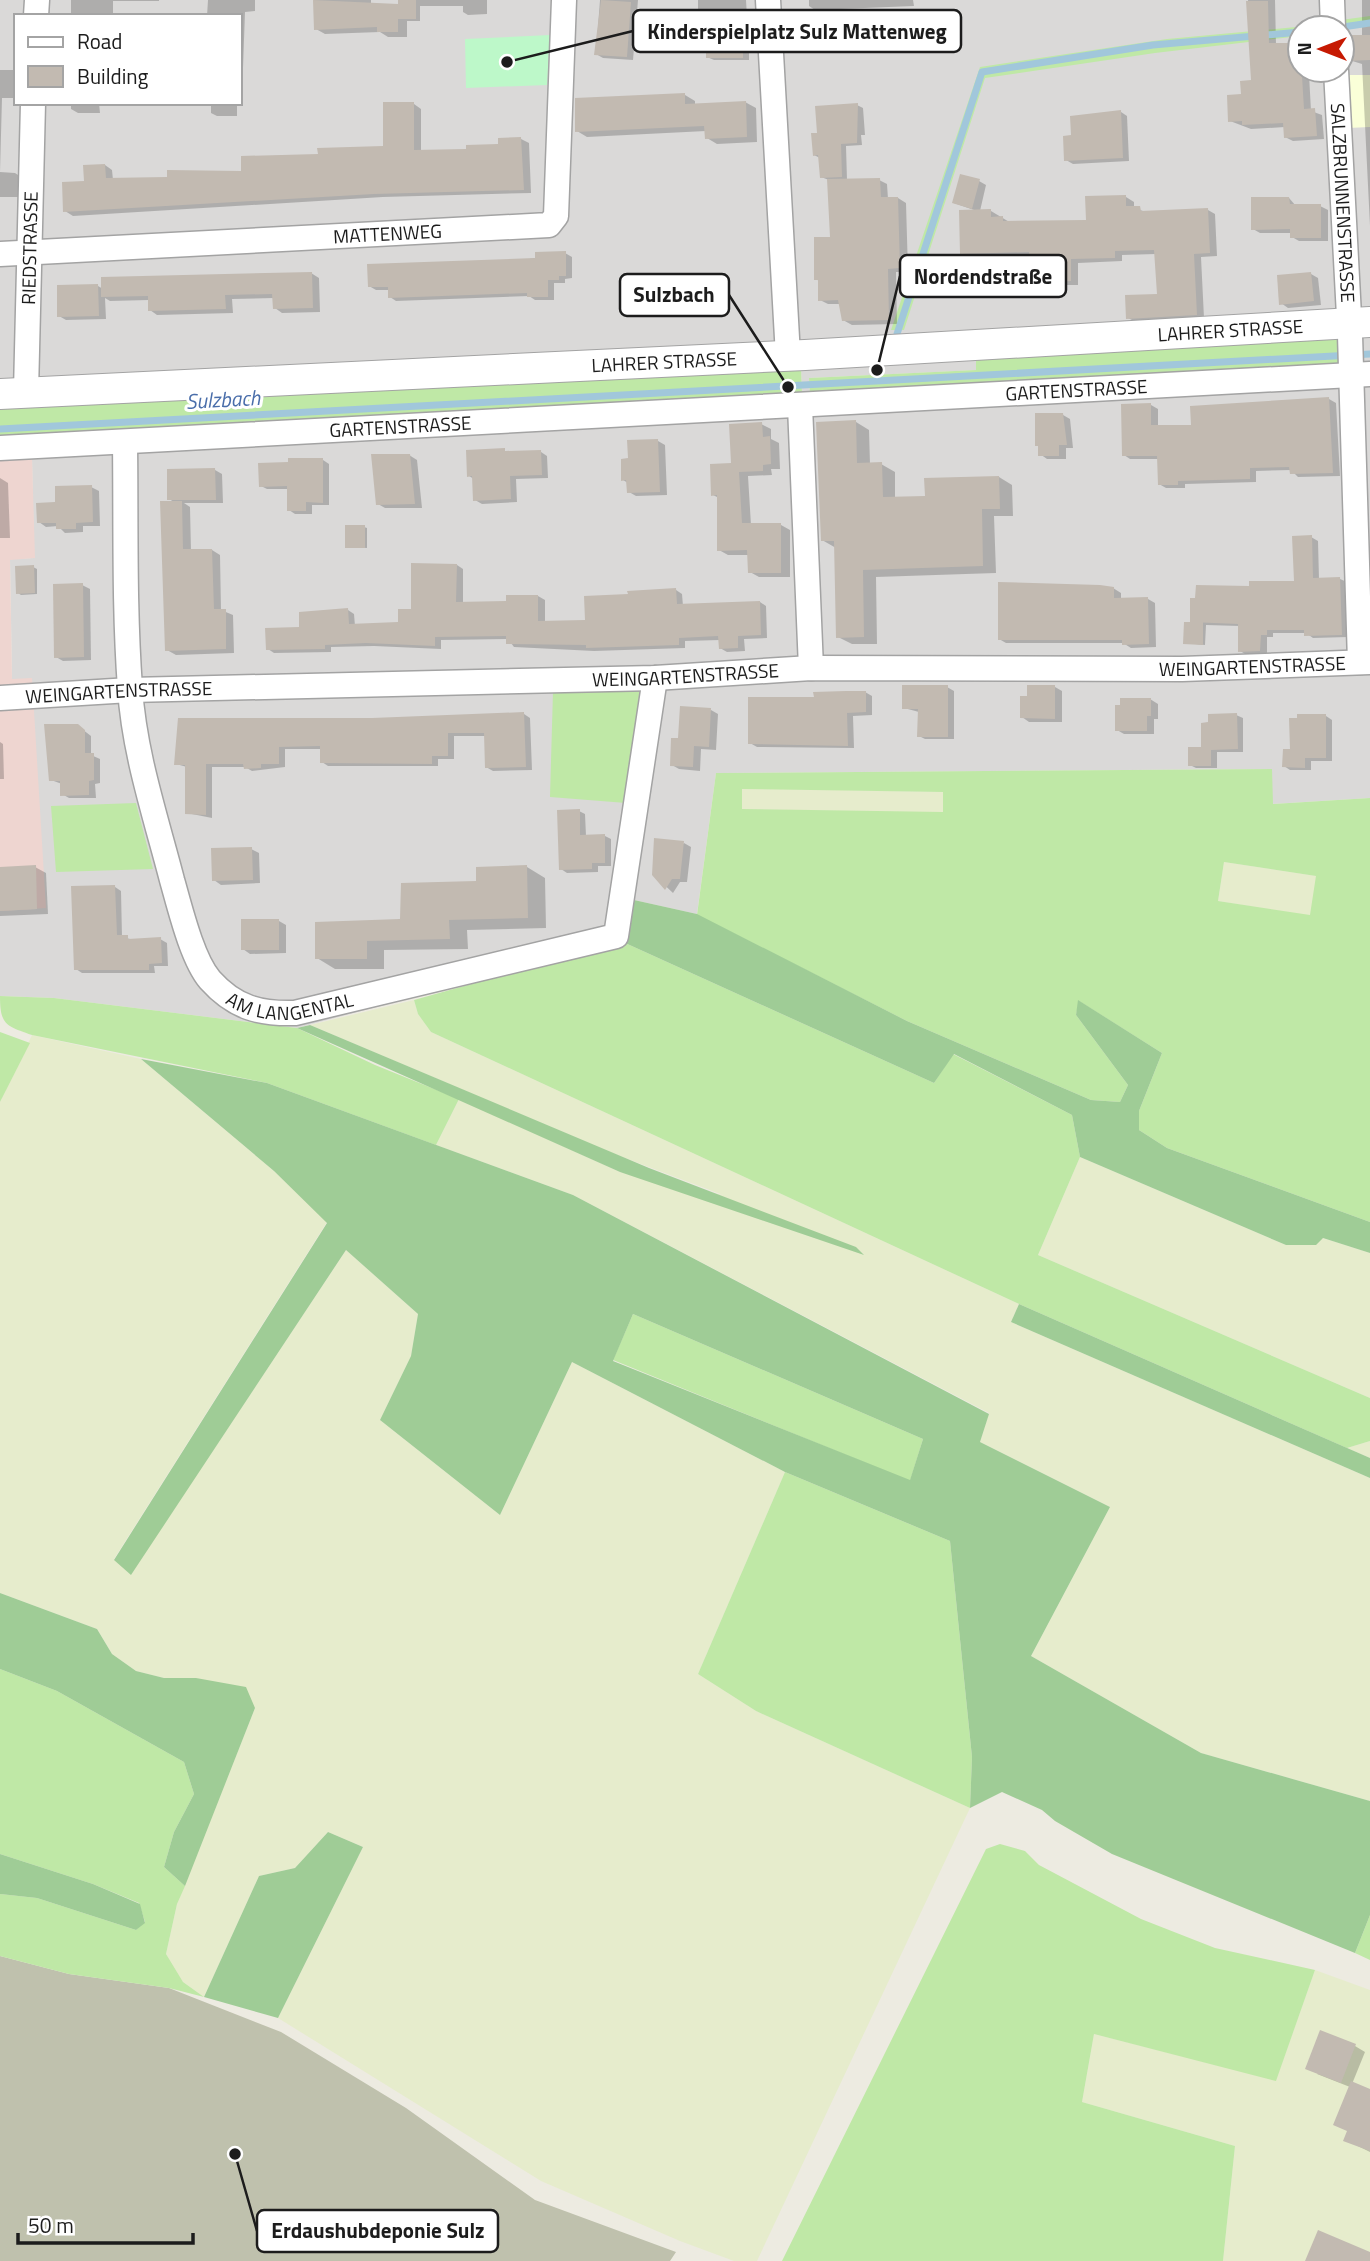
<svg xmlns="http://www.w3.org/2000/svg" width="1370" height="2261" font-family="'Titillium Web',sans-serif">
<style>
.residential{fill:#dad9d8;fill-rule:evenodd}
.commercial{fill:#eed5d0}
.education{fill:#faffd8}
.construction{fill:#bfc1ad}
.farmland{fill:#e6eccc}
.grass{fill:#bfe8a6;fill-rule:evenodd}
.forest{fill:#9fcc96;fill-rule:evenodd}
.park{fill:#bdf8c9}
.shadow{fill:#0003}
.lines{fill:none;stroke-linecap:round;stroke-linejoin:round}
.stream{stroke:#a1c7db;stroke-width:7}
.building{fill:#c2bab1}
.minor-casing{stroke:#a3a3a3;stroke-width:27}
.tertiary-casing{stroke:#a3a3a3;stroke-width:32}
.minor{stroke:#fff;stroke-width:24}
.tertiary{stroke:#fff;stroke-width:30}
.labels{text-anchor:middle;stroke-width:6;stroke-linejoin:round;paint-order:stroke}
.street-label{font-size:19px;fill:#1c1c1c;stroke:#fff}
.water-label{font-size:21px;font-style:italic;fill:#4a6eaa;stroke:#fff}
.leader{fill:none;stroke:#1c1c1c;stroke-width:2.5}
.callout-dot{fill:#1c1c1c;stroke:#fff;stroke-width:2.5}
.callout{fill:#fff;stroke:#1c1c1c;stroke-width:2.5}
.callout-label{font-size:21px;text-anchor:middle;font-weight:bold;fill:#1c1c1c}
</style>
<rect width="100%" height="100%" fill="#edebe1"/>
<path class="residential" d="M0,0H1370V798L1272,804L1271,769L716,773L697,914L634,900L623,942L297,1028L54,998L0,996V911L37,909L32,679H12L10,559L34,558L32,458L802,392L801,369L0,409ZM16,16H240V103H16ZM1300,28H1342V70H1300ZM976,358L1340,365L810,394L809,378L977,370Z"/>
<path class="commercial" d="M32,457L35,558L10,560L12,679L32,678L46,908L0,911V459Z"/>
<path class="education" d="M1345,75H1370V127L1348,128Z"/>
<path class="construction" d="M0,1956L69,1974L169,1988L281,2032L406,2108L535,2200L676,2252L670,2261H0Z"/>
<g class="farmland">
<path d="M742,788L943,792V813L742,809Z"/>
<path d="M1224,862L1317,876L1311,916L1218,901Z"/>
<path d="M414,1000L418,1014L431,1032L1019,1304L1011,1322L1370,1478V1801L1201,1753L1031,1656L1110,1507L980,1442L989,1413L573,1195L436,1145L459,1099L620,1172L723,1195L617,1155L310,1025Z"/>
<path d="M32,1035L141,1059L274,1171L327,1222L114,1559L131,1574L346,1250L418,1314L411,1356L380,1420L500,1515L572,1362L785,1472L698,1674L756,1711L970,1808L757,2261H734L680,2241L541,2181L278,2018L363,1847L328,1832L295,1868L259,1876L204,1997L183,1982L174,1970L166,1954L177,1904L255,1708L196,1678H164L136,1671L112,1654L97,1629L0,1593V1102Z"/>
<path d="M1080,1157L1286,1245L1323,1238L1370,1253V1398L1038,1255Z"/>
<path d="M1370,1441V1458L1347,1448Z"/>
<path d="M1315,1970L1370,1990V2261H1223L1235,2146L1082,2102L1094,2034L1276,2080Z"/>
</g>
<g class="grass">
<path d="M1370,16V26L1342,30L1341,20Z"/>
<path d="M1317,25V28H1300V36L1155,53L985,78L904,330H891L980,67L1167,39Z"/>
<path d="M1340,336L1341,365L810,395L809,378L976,370V357Z"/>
<path d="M801,368L802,393L0,438V409Z"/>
<path d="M644,690L626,803L550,797L553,691Z"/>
<path d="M1272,769L1273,804L1370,798V1222L1167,1148L1139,1130V1111L1162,1053L1079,1001L1076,1015L1128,1085L1120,1102L1091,1100L907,1021L697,915L716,773ZM742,789L943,792V812L742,809ZM1224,862L1316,876L1310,915L1218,901Z"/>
<path d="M136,803L153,869L56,872L51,806Z"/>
<path d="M623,942L934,1083L953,1054L1072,1115L1080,1157L1038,1255L1370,1398V1441L1347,1448L1019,1304L431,1032L418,1014L414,1000Z"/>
<path d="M0,996L54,998L297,1028L375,1065L459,1099L436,1145L267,1083L32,1035C6,1026 0,1025 0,996Z"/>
<path d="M0,1032L30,1043L0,1102Z"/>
<path d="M633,1314L923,1439L910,1481L613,1360Z"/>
<path d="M785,1472L950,1541L972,1757L970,1808L756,1711L698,1674Z"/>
<path d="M0,1669L57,1691L184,1762L194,1794L174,1832L164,1867L185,1886L177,1904L166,1954L183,1982L204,1997L169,1988L69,1974L0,1956V1894L37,1898L136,1930L145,1922L139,1903L93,1884L0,1854Z"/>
<path d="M1000,1844L1025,1851L1039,1865L1141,1919L1215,1948L1315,1970L1276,2081L1094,2034L1082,2102L1235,2146L1223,2261H782L986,1849Z"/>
<path d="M1370,1915V1960L1355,1953Z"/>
</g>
<g class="forest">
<path d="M634,900L697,914L907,1021L1091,1100L1120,1102L1128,1085L1076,1015L1078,1000L1162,1053L1139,1111V1130L1167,1148L1370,1222V1253L1323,1238L1316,1245H1286L1080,1157L1072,1115L954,1054L934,1083L623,942Z"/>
<path d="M310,1025L649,1168L856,1247L864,1255L620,1172L297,1028Z"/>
<path d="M141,1059L267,1083L573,1195L989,1414L980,1442L1110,1507L1031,1656L1201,1753L1370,1801V1915L1355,1953L1112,1854L1055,1821L1042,1810L1002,1792L970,1808L972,1757L950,1541L785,1472L572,1362L500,1515L380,1420L411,1356L418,1314L346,1250L131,1575L114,1560L327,1223L274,1171ZM633,1314L923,1439L910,1480L613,1361Z"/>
<path d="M1019,1304L1370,1458V1478L1011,1322Z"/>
<path d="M0,1593L97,1629L112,1654L136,1671L164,1678H196L246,1687L255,1708L185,1886L164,1867L174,1832L194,1794L184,1762L57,1691L0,1669Z"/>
<path d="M328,1832L363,1847L278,2018L204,1997L259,1876L295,1868Z"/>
<path d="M0,1854L93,1884L140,1904L145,1923L136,1930L37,1898L0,1894Z"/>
</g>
<path class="park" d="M550,35L547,85L466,88L465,39Z"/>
<g class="shadow">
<path d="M71,0H159V1H113V16H71Z"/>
<path d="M208,0H255V11L245,12L242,96H240V16H207Z"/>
<path d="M314,0H371V5H400L399,0H487V14L468,15L463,12V6H420V21H407V37H388L380,32L325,34L316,29Z"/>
<path d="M600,0H638L633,60L603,58L596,54Z"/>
<path d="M698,0H746L748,33L753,37L749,42V60H714L707,57L708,19L698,16Z"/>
<path d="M809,0H913L914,6L815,10L809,6Z"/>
<path d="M1248,0H1275L1276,45L1300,70H1316V74H1309L1311,111L1322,115L1324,139L1293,141L1285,137V127L1251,129L1230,121L1253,82Z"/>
<path d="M1362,0H1370V226L1362,64L1349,60L1362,36Z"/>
<path d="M0,70H16V98H2L0,172L15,173L21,177V197H0Z"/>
<path d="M685,95L695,101V105L745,102L756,108L757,142L717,144L707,138L706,131L587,137L577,131Z"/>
<path d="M71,103H99L100,113H78L71,109Z"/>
<path d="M211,103H237V116H217L211,113Z"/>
<path d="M414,104L421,109V151H468L521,139L529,143L531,193L383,197L73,216L65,211L85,182L105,165L112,170L113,180L169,179L243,173L319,156L384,147Z"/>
<path d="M857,105L863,108L865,135H861L862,145L846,146L847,180H879L887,184L888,199L898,198L906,203L908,272H896L897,324L852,325L843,320L840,304H828L820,300L819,281L816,279L831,239L829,180L821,177L820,158L814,155L819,135Z"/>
<path d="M1121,112L1127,116L1129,161L1073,164L1066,160L1073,137Z"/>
<path d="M979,181L986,185L980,211H991L1011,223L1088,221L1126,197L1134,202V208L1149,213L1208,210L1215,214L1217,256L1201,257L1204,318L1136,322L1128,318L1159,296L1156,254L1122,255V261L1078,263V285H1060L1052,281V273H1038L1031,269V256L970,257L962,253L974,210L954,203Z"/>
<path d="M1289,198L1296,206H1320L1328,210V241H1299L1292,237V233H1260L1253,229Z"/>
<path d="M565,253L572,257V278L565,279V283H554V300H535L529,296L396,301L390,297L389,290H376L369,286Z"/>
<path d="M311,273L319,278L320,312L282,313L275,308L274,298L232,299L233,313L157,315L150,310L149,300L110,301L105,298L106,319L66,320L59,316L98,286L103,289Z"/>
<path d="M1311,274L1318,278L1321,305L1288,308L1281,303Z"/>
<path d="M1329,399L1336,403L1340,476L1298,477L1291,470L1256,471V482L1185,484V488H1166L1159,484V459H1130L1124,455L1151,405L1158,409V427H1192Z"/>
<path d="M1063,415L1070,419L1073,448H1066V459H1047L1040,454Z"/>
<path d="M856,422L869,430L870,464H881L895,472V498L926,497L999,477L1012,485L1013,516H994L996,573L876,577L877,644H852L838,637L836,548L822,540Z"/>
<path d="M761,424L771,429V439L779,443L780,469H771L772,475L748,476L751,525H781L790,530V577H759L750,572L749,555H728L719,550V498L713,495Z"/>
<path d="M658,441L665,445L667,495L636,496L629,492L628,483L623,480Z"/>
<path d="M541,452L547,456L548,478L516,479L517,502L482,504L475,500L474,479L469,476Z"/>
<path d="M409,455L417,460L422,508H385L378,504L373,456Z"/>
<path d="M323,460L329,464V505H312V514H295L289,510V489H267L261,486Z"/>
<path d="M215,470L222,474L223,503H184L190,507L191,551L212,550L220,555L221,610L233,615L234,653L176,655L167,650L174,502L169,499Z"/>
<path d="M0,478L8,483L10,538H0Z"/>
<path d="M91,487L99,491L100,526H83V532L65,533L58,526L46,527L39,522L57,504Z"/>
<path d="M364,527L367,528V548L347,547Z"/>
<path d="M1311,537L1318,541L1319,579H1340L1347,582L1348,637L1313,638L1306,633H1273V637H1267V654L1247,655L1240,651V626L1206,625L1205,645L1185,643L1196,624L1251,588L1296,583Z"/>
<path d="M457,565L463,569V603H508L538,596L545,600V623L587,622L630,596L676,590L682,594L683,606L760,602L766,606L767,638L744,639L745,651L727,652L720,648V640L685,641V648L594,651L514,647L508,639L441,640V649L374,646L331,647V652L274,653L268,649L301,628L348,610L354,614L355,626L400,624Z"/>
<path d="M33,567L37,569V594L21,595L18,593Z"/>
<path d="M82,585L90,589L91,660L63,661L56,657Z"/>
<path d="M1113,588L1121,593V600L1148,599L1155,603L1156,647L1131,648L1123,643H1006L999,639Z"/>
<path d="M947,687L954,691V739H925L919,736V712L904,708Z"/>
<path d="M1055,687L1062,691V722H1029L1022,717Z"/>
<path d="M865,692L872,696V715L853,716L854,748L757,747L750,743L815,699Z"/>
<path d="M1150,699L1158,704V719H1154V734H1124L1117,730Z"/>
<path d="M711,710L718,714L716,750L701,749L700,771L679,769L672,765L680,740Z"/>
<path d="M524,714L530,718L532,770L493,771L486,767V736H454V759H438V766H328L322,762V749H285V767L252,771L245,767H212V818L187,813V767L176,764L372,720Z"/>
<path d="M1236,715L1243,718V752H1217V768H1196L1190,765Z"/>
<path d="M1326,716L1332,720V761H1311V770H1290L1284,766L1292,751Z"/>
<path d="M78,726L91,736V755L100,759V783L95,784L96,798H69L62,794V784L51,780Z"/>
<path d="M0,742L3,744L4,779H0Z"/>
<path d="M579,811L585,814L586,836H605L611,839V866H598V872L567,873L561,869Z"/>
<path d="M684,843L691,847L687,882H680L673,893L654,875Z"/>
<path d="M251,849L259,853L260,883L221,885L214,880Z"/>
<path d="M35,867L46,873L48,914L0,916V868Z"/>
<path d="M527,867L545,878L546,928L467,930L468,949L384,950V969H335L317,958L478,882Z"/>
<path d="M115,887L121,891L122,937L134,940L160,939L167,943L168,966H154L155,973H82L76,969Z"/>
<path d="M243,921H279L286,925V953L250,954L243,949Z"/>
<path d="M1355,2046L1365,2052L1352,2084L1370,2091V2152L1346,2140L1349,2131L1350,2087L1317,2074Z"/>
</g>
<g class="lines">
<g class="stream">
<path d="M1336,28L1370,23"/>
<path d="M897,334L982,72L1153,45L1300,32"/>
<path d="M0,429L1370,354"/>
</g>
</g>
<g class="building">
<path d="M313,0L398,4V32H377V27L314,30Z"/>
<rect x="398" y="0" width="18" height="19"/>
<path d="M601,0L631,2L627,57L594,55Z"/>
<path d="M1246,1H1268L1269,43H1300L1304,109L1315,108L1317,136L1284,138L1283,123L1242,125V121L1228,122L1227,95L1241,94L1240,81L1251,80Z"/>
<path d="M706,13H743L742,28L748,33L743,38V58H706Z"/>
<path d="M1347,35H1370V60L1347,61Z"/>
<path d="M685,93V104L746,101L747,137L705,139L704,126L575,132V98Z"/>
<path d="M383,102H414V150L466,149V145L498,144V138L521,137L524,190L374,194L63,212L62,182L84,181L83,165L105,164L106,178L167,177V170L241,171V156L318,154L317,148L383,146Z"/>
<path d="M858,103L857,143L841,144L842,177L820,178L818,155L813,156L811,133H817L815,106Z"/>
<path d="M1121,110L1123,158L1064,161L1063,136L1071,135L1070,116Z"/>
<path d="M960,174L980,179L972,209L952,203Z"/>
<path d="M880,178L881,197H898L900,268L888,269L889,320L842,321L838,300L818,301V280H814V237H830L827,179Z"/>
<path d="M1126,195V206H1140L1141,211L1208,208L1210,253L1194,254L1197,315L1126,319L1125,295L1157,294L1154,250L1115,251V258L1071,259V281L1051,282L1050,269L1029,270V252L960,254L959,210L991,209V217L1003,216V221L1086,220L1085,196Z"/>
<path d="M1251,197H1289L1290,204H1321V238H1290V229L1251,230Z"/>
<path d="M566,251V276H559V280H548V297H527V293L388,298V287H368L367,264L535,258V252Z"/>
<path d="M312,272L313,308L273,309L272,294L225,295L226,309L148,311V296L101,297V277Z"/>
<path d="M1311,272L1314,301L1279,305L1277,275Z"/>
<path d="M98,284L99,316L57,317V285Z"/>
<path d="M1329,397L1333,473L1290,474L1289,467L1250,468V479L1178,481V485H1158L1157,456H1122L1121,404L1151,403V425H1191L1190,406Z"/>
<path d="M1035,413H1063L1067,445H1059V456H1038V446H1035Z"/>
<path d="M856,420L857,463L882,462L883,497L925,496L924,478L999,476L1000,509H982L983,566L863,570L864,637L836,638L834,541H821L816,422Z"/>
<path d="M762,422L763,437L770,436L771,464L763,465V471L739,472L742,523H781V573H748L747,550L717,551V495L711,496L710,464L731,463L729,424Z"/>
<path d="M658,439L660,492L627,493L626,480L621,481V459L628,458L627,440Z"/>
<path d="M505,448V451L541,450L542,475L510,476L511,499L473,501L472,476L467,477L466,450Z"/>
<path d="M371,454H410L415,504L376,505Z"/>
<path d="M288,458H323V503L306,502V511H287V486L259,487L258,463L288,462Z"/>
<path d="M215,468L216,500H167V469Z"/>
<path d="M92,485L93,522L76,523V529H56V523H37L36,503L55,502V486Z"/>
<path d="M160,501H182L183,549H212L214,609H226V649L165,651Z"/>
<rect x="345" y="525" width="20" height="23"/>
<path d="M1312,535L1313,578L1340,577L1342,635L1304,636V630H1267V635H1261L1260,651L1238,652V624L1190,622V598H1195L1196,585L1249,586V581H1294L1292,536Z"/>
<path d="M411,563L457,564L456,602L506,601V595H538V621L585,620L584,596L628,594L627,591L676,588L677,604L760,601L761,635L738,636V648L719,649L718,636L679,638V645L586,648V645L506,644V636L435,637V646L366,643L325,645V649L266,650L265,628L299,627V612L348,608L349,624L398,622V609H411Z"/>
<path d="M34,565L35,593L16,594L15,566Z"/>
<path d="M998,582L1100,585L1114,587V598L1148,597L1149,644L1122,645V640H998Z"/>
<path d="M83,583L84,657L54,658L53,584Z"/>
<path d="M1184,622H1203V645L1183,644Z"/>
<path d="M902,685H948V737H917L918,709H902Z"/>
<path d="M1027,685H1055V719L1020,718V696H1027Z"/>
<path d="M846,691H866V712L847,713L848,746L748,744V697H814L813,692Z"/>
<path d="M1120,698H1151V716H1147V731H1115V705H1120Z"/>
<path d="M680,706L711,708L709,747L694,746L693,767L670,766L671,738H678Z"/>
<path d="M524,712L526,767L485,768L484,733H448V756H432V764L320,763V746L279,747V764H261V768L244,769L243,764H206V815L185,814V765H174L178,718H372Z"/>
<path d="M1237,713L1238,749L1211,750V766H1188V747H1201V723L1208,722V714Z"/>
<path d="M1297,714H1326V758H1305V768L1282,767L1283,749H1290L1289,718H1297Z"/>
<path d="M44,724H78L85,730V753H94V780L89,781V795L60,796V781H49Z"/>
<path d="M580,809V835L605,834V863H592V869L559,870L557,810Z"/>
<path d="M654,838L684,841L680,879H672L665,890L652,875Z"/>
<path d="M252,847L253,880L212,881L211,848Z"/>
<path d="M36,865L37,909L0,911V867Z"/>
<path d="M527,865L528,918L449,920L450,939L367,941V959H315V922L400,919L401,883L476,881V867Z"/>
<path d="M115,885L117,935H128V939L161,937L162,963L149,964V970H74L71,886Z"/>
<rect x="241" y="919" width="38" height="31"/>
<path d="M1320,2030L1356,2044L1341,2083L1305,2069Z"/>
<path d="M1351,2081L1370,2089V2151L1343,2141L1347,2131L1333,2125Z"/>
<path d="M1318,2230L1370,2252V2261H1305Z"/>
</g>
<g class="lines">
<g class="minor-casing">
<g id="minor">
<path d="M768,0L788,356"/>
<path d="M1332,0L1333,28"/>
<path d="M36,16L37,0"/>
<path id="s1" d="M1336,70L1350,335L1360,662"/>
<path id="s2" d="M0,254L549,225L556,216L564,0"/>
<path id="s3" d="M26,392L33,103"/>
<path d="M800,406L811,668"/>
<path id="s4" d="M125,443C126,524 124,607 130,688C134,753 156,818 172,880C180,908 192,959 210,980C235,1008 260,1014 295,1013L616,936L655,678"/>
<path id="s5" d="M0,448L1370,374"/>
<path id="s6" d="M0,698L130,690L655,678L811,668L1182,669L1370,662"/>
</g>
</g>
<g class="tertiary-casing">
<g id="tertiary">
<path id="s7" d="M0,394L805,355L1370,322"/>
</g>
</g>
<use href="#minor" class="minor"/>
<use href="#tertiary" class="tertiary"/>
</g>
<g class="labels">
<g class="street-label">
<text dy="7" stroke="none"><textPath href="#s1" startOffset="133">SALZBRUNNENSTRASSE</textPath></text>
<text dy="7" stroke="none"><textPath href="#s2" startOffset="388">MATTENWEG</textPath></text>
<text dy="7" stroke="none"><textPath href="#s3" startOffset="144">RIEDSTRASSE</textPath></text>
<text dy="7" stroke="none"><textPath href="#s7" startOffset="1232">LAHRER STRASSE</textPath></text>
<text dy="7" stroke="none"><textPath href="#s7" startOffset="665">LAHRER STRASSE</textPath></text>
<text dy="7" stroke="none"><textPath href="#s5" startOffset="1078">GARTENSTRASSE</textPath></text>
<text dy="7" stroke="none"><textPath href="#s5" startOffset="401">GARTENSTRASSE</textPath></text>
<text dy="7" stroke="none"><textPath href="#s6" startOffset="1253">WEINGARTENSTRASSE</textPath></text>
<text dy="7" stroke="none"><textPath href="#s6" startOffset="686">WEINGARTENSTRASSE</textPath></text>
<text dy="7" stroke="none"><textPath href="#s6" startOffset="119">WEINGARTENSTRASSE</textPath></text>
<text dy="7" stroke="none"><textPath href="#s4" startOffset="639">AM LANGENTAL</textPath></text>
</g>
<g class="water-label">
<text transform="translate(223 400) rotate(-3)" y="7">Sulzbach</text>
</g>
</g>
<path class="leader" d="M507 62L633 31M877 370L900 276M788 387L729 295M235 2154L257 2231"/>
<g class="callout-dot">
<circle cx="507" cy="62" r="7"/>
<circle cx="877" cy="370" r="7"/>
<circle cx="788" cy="387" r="7"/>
<circle cx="235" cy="2154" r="7"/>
</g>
<g class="callout">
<rect x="633" y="10" width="328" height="42" rx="7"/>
<rect x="900" y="255" width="166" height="42" rx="7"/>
<rect x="620" y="274" width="109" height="42" rx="7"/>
<rect x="257" y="2210" width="241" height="42" rx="7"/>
</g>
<g class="callout-label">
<text x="797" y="39">Kinderspielplatz Sulz Mattenweg</text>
<text x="983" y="284">Nordendstraße</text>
<text x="674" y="302">Sulzbach</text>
<text x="378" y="2238">Erdaushubdeponie Sulz</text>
</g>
<rect x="14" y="14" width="228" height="91" fill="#ffffff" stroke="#a4a4a4" stroke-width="2"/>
<rect x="28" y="37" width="35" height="10" fill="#ffffff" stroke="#a4a4a4" stroke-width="2"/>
<text x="77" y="49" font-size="21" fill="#1c1c1c">Road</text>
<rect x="28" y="66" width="35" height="21" fill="#c2bab1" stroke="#a4a4a4" stroke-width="2"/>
<text x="77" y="84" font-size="21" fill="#1c1c1c">Building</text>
<g transform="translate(1321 49) rotate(270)"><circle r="33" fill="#ffffff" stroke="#a4a4a4" stroke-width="2"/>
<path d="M0-5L12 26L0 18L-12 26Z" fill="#c61902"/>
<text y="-10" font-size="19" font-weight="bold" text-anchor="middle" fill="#1c1c1c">N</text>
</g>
<path d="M18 2233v10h175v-10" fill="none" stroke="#1c1c1c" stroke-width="3.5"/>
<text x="28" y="2233" font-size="21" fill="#1c1c1c" stroke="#ffffff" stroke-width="5" paint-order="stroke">50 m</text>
</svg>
